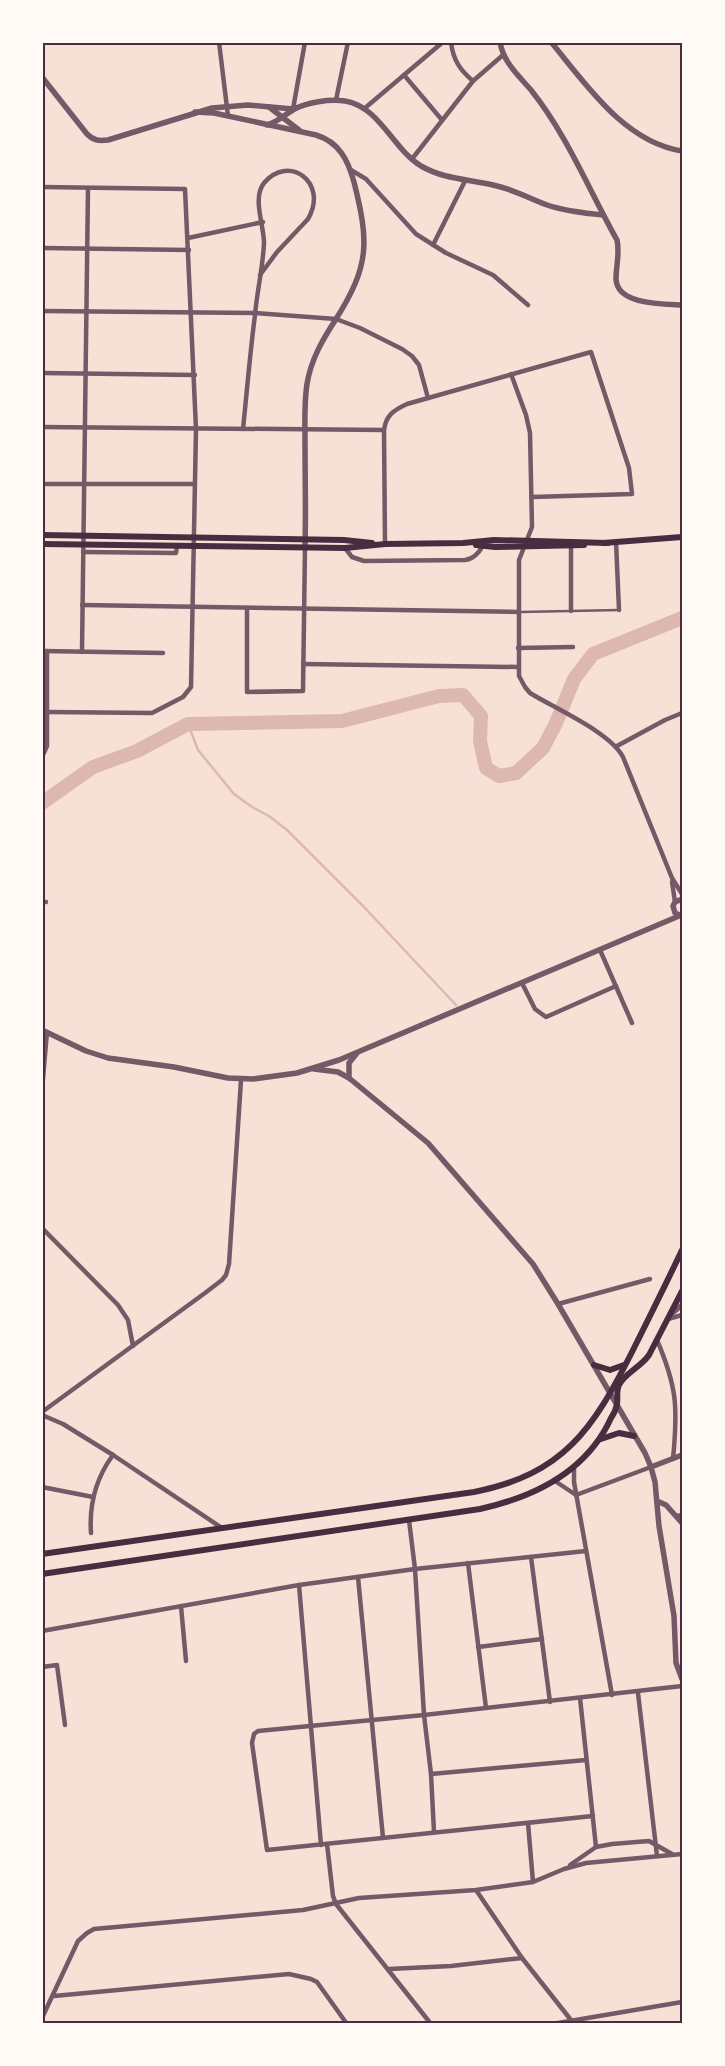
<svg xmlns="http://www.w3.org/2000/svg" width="725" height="2066" font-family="'Asap Condensed',sans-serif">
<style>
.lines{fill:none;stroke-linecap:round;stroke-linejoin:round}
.stream{stroke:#dcb8b0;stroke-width:2.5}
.river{stroke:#dcb8b0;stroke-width:14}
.service{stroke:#755966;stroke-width:2.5}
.minor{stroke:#755966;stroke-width:4.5}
.tertiary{stroke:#755966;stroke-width:5.5}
.secondary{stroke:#4a2c40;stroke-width:6}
.neatline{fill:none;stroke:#4a2c40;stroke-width:2}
</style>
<rect width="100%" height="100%" fill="#f7e1d7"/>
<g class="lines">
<path class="stream" d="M188,724L198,750L234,794L252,807L269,816L287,830L363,906L456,1005"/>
<path class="river" d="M42,803L93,767L137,751L188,724L342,721L439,696L463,695L481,716L480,741L486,768L499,776L516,773L543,748L556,723L574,679L593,654L682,618"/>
<path class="service" d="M520,612L619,610"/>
<g class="minor">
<path d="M219,42L228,116"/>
<path d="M451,42C453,60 460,70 473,81"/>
<path d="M404,75L442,120"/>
<path d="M336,100L348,42"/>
<path d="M365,108L443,42"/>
<path d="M293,109L305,42"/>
<path d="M412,159L473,81L503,55"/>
<path d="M351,170L366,179L416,234L446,253L493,275L528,305"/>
<path d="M42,187L185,189L196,429L191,687L183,697L152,713L47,712"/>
<path d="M188,238L263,222"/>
<path d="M433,245L465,181"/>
<path d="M42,248L189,250"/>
<path d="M42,311L255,313L336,319L360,328L402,349L412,356L419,365L428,398"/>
<path d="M42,373L195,375"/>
<path d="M511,374L526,415L530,433L532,527L519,560V676L525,687L530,693C554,708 610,732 623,757L672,878L682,894"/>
<path d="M42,427L384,430"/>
<path d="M243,429C247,391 250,353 255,315C257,291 263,267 264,243C264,225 252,198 264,183C289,153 329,183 308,219L277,252L260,275"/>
<path d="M42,484H195"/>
<path d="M616,542L619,610"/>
<path d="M385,544L384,430C386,415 394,410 407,404L591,352L629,468L632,494L532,497"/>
<path d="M345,548L352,557L364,561L465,560C474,559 479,553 483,545"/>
<path d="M83,552L176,553L177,546"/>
<path d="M82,605L519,612"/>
<path d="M247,608V692L303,691L305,547"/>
<path d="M571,611V546"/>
<path d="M518,648L573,647"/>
<path d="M42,651L163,653"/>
<path d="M82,652L88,188"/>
<path d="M303,664L518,667"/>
<path d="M617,746L665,720L682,713"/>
<path d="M42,757L47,746V651"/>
<path d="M672,882L675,902"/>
<path d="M42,902H46"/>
<path d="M600,950L632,1023"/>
<path d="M522,983L535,1009L546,1017L616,986"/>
<path d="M42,1090L47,1032"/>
<path d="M42,1228L118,1305L128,1320L133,1346"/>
<path d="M558,1304L650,1279"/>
<path d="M668,1319L682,1315"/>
<path d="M657,1340C677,1387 678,1407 673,1459"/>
<path d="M42,1412L205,1293L222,1280L226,1275L229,1264L241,1080"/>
<path d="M42,1415L63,1424L113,1455L222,1528"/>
<path d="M574,1467V1482L612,1695"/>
<path d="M555,1481L576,1495"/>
<path d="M42,1487L93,1497"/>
<path d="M576,1495L651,1467"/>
<path d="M677,1516L682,1515"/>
<path d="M409,1520L415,1569L424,1715L431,1774L434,1832"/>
<path d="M91,1533C89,1504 96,1478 113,1455"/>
<path d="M531,1557L550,1702"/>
<path d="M468,1563L486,1708"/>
<path d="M358,1577L383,1838"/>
<path d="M299,1585L321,1845"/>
<path d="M181,1606L186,1661"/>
<path d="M42,1631L299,1585L415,1569L586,1551"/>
<path d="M478,1647L542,1639"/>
<path d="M42,1667L57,1665L65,1725"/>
<path d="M638,1693L657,1856"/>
<path d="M580,1698L596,1847"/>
<path d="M431,1774L586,1760"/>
<path d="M593,1816L267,1850L252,1743L254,1734L258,1731L424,1715L682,1686"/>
<path d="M528,1823L533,1882"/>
<path d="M327,1844L333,1896L336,1904L431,2024"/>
<path d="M570,1865L596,1847L612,1844L649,1841L672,1854"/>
<path d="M476,1890L522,1958L571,2020V2024"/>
<path d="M389,1969L451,1966L522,1958"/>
<path d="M54,1996L289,1974L311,1979L317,1982L347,2024"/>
<path d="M42,2018L78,1941L87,1933L94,1929L303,1910L359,1898L476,1890L533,1882L564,1869L586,1863L682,1854"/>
<path d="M552,2024L682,2002"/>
</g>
<g class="tertiary">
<path d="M500,42C503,62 519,76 531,90C567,135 589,190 617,240C620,253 616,266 616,279C617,305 663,304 682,305"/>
<path d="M551,42C586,84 624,142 682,151"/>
<path d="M42,77L87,134C94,141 99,141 108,140L212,108L248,105L293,109"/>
<path d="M269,107L299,130"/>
<path d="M195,112L214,113L316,135C339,142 348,160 354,182C369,242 370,265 336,319C323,339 311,359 307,384C304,403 305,422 305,441C305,476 306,512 305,547"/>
<path d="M267,125C278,122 284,115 293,110C306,102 330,99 345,101C380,107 392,148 421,166C445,180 471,179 497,186C515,190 530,199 547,205C565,211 584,213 603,215"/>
<path d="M682,916L675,913L673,906L675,902L682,899"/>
<path d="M42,1030L86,1051L108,1058L174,1067L228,1078L253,1079L297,1073L339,1060L679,916"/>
<path d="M314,1069L338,1072L349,1078L428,1143L533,1264L558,1304L645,1453L651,1467L655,1482L659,1526L674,1616L676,1663L682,1679"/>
<path d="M349,1078V1063L357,1053"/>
<path d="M670,1315L682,1305"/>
<path d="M651,1467L682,1455"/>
<path d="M657,1501L666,1505L682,1523"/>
</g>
<g class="secondary">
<path d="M42,535L344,540L372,543"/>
<path d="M603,543L682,537"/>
<path d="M42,544L345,548L385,544L463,543L494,540L608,543"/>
<path d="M476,545L495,547L584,545"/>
<path d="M594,1365L610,1370L624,1365"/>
<path d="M601,1439L619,1433L634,1436"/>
<path d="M42,1554L474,1492C564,1474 593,1429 632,1352C649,1318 666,1284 682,1250"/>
<path d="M42,1574L480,1509C534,1497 587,1471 611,1418C614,1414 616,1409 617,1404C618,1398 616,1391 619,1385C625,1373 641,1367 649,1355L682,1291"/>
</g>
</g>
<rect width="725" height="2066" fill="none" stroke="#fffaf5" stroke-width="88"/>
<rect x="44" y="44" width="637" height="1978" class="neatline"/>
</svg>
